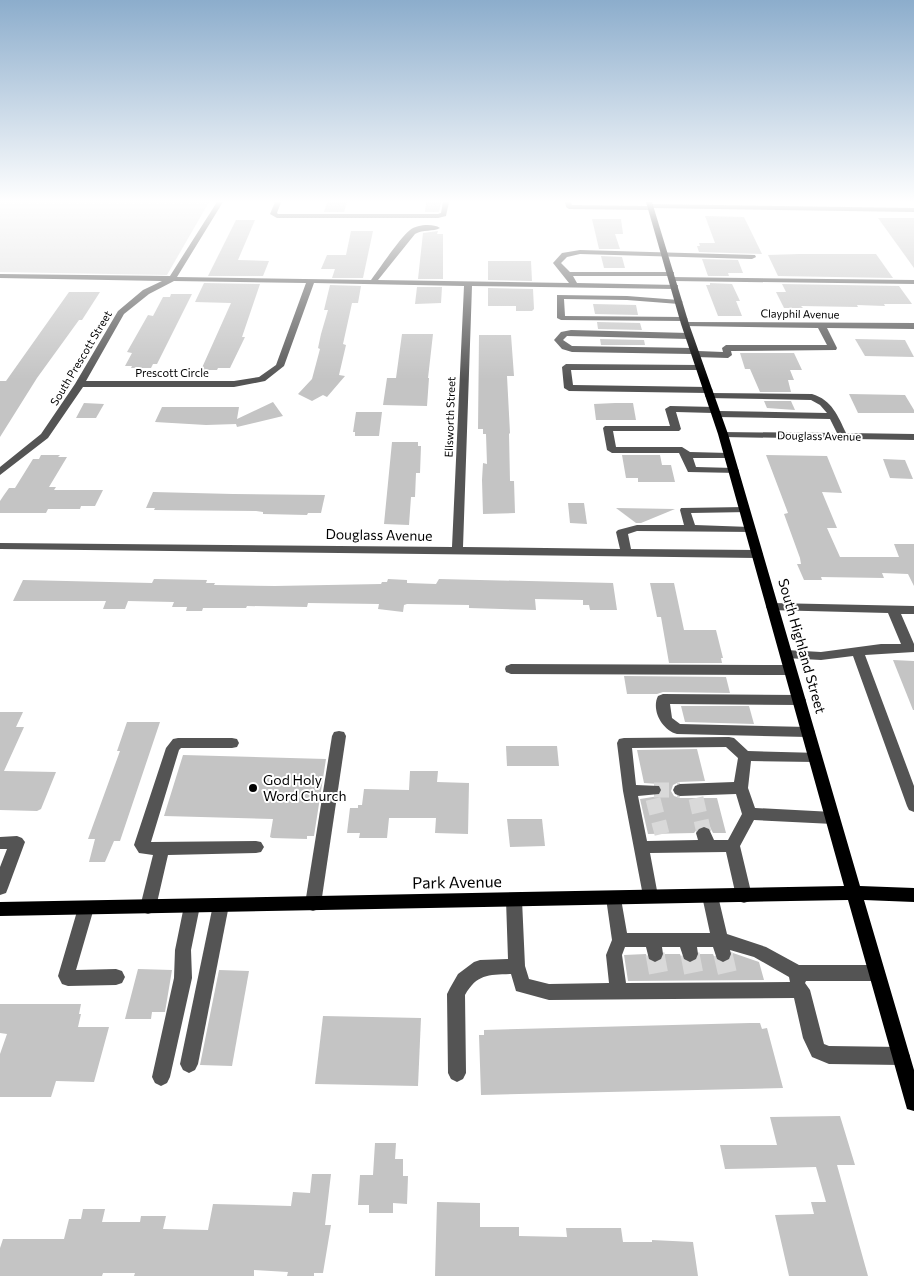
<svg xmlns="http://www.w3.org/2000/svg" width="914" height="1276" font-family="Commissioner,sans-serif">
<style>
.green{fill:#dbdbdb}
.building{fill:#c4c4c4}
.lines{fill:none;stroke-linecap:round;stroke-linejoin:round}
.minor-tunnel-far1{stroke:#d9d9d9;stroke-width:15;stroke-dasharray:15 8;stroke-linecap:butt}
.minor-tunnel{stroke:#d9d9d9;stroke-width:19;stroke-dasharray:19 9;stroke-linecap:butt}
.minor{fill:#545454;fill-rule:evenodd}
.major{fill:#000;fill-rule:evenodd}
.poi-dot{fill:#000;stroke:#fff;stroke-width:2}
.labels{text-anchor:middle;stroke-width:4;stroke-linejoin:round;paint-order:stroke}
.far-street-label{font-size:11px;fill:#000;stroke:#fff}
.street-label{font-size:14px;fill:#000;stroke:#fff}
.poi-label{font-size:14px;fill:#000;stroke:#fff;text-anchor:start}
.near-street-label{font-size:16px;fill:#000;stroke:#fff}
</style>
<rect width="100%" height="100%" fill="#fff"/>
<path class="green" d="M0,202H209L167,275L0,272Z"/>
<g class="building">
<path d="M327,202H347L344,212H324Z"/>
<path d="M426,202H441L439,212H425Z"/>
<path d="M705,216L744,217L762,254L699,252L697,246H700L699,243H715Z"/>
<path d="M878,218H914V268Z"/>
<path d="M592,219H621L623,234H615L620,249H599Z"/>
<path d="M236,220H255L238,260L269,261L263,276H208Z"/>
<path d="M351,231H373L363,278H332L335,269H321L327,255H346Z"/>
<path d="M438,231L437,234H443V279H418L423,233Z"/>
<path d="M799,254H876L893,278L778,276L768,255Z"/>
<path d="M601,256L622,257L625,268H604Z"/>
<path d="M702,259L738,260L743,273H728L729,276H708Z"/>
<path d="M488,261H531L532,281L488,280Z"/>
<path d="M204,283L260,284L242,337H245L230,368H218L217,370H201L231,303L195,302Z"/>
<path d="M710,283L732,284L740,301H736L742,316H718L706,285H710Z"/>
<path d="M782,284L899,286L912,304H884L885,306L857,305L858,307L801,306L803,308H784L776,292H786Z"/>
<path d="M330,285L361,286L358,303H352L343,344L346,345L339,375L345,376L327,397L323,395L312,401L298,394L312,379L320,349L318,348L321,334L328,310H324Z"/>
<path d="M417,287H442L441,303L415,304Z"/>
<path d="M488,288L533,289L534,309L532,311H516V306H488Z"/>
<path d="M69,292H100L82,320H79L37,378L0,437V381H6Z"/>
<path d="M171,294H192L157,364H153L151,368H131L132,366H125L132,353L127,352L148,315L153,316L163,297H170Z"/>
<path d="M593,304L636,305L638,315L595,314Z"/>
<path d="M597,322L640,323L642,330L598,329Z"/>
<path d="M402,334H433L428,378H429L427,406L383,405L387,378H396Z"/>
<path d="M479,335H511L514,376H507L510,433L509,434L510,481H514L515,513L483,514L482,480L483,463L487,464L486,434H483V429H478Z"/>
<path d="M600,339L644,340L645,345H601Z"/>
<path d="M855,339L905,340L914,357L865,356Z"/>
<path d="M740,353H794L802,370H790L794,380H788L791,392H760L750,369H745Z"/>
<path d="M849,394L905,395L914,410V413H858Z"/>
<path d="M764,401H791L795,410L767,408Z"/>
<path d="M273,402L283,416L237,427L236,424L206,425L155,422L162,407H239L237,419Z"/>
<path d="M84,403L104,404L96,418H76Z"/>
<path d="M615,403H633L636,420H596L594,404Z"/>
<path d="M356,412H382L379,436H355V432H353Z"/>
<path d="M392,442H418V446H421L420,473H416L415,497H411L409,525L384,524Z"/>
<path d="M41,455H60L58,457H67L49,487H56L54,490H103L95,506H81L80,509H48L46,513H0V501L4,495L9,488H15L33,459H39Z"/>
<path d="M622,455H660L662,465H671L675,482H638V478H626Z"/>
<path d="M766,455L827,456L842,493L822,492L837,528H827L840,557H899L894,544H914V586L908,574L882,573L884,578L821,577L822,580H804L797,564H801L800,558L784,514L788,513Z"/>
<path d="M883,459L905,460L913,479L890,478Z"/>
<path d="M153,492L233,494L325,495L321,513H308L307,515L263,514V512L256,511L154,510L155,508H146Z"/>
<path d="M568,503H584L587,524L570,523Z"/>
<path d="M616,508L675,509L641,523H636Z"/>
<path d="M154,579L207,580L206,583H215L214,585L275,586L381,584L382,582H387L388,579L407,580V583L436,584L439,579L613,583L617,610H590L589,605H583V600L535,599L536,610L469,608V605L407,604L404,605L403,612L378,609L379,604L308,603L307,607L247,606L246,608H203L202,611H186L187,607H172L174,602L128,601L125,609H103L106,601H13L23,580L152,583Z"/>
<path d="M650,583H674L684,630H716L723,658H721L722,663H669L661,617H657Z"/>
<path d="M893,660L914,661V710H913Z"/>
<path d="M624,676L726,677L730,693L663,692L657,694H627Z"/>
<path d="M681,706H749L754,724L685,722Z"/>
<path d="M0,712H23L16,727H24L4,771L56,772L41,809L37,811L0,810Z"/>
<path d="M127,722H160L120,841H114L105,862H89L95,839H88L120,751H117Z"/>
<path d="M506,746H557L559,766H507Z"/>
<path d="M697,749L705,781L679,782L673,785L671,791L674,796L680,798H717L726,833H713L710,827L703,825L698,828L694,833L648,834L640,799L659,796L663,789L659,784L644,783L637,750Z"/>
<path d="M183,755L326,759L314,836H307V839L272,838L270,837L273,819L164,816Z"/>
<path d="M410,771H438L437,782L469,783L468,834L435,833L436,818H389L387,838H359L360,833H347L350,808H358V805H362L364,789L409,790Z"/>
<path d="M507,819H542L545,846L510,847Z"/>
<path d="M733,953L759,962L764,980L628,981L624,955L646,954L648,961L656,964L662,961L665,954H680L683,961L691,964L698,960L700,954H713L716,961L724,964L731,960Z"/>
<path d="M138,969L172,970L165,1012H152L151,1019H125Z"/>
<path d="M219,970L249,971L232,1066L200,1065Z"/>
<path d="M0,1004H81L79,1014H81L78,1027H109L94,1082L56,1081L51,1097H0V1054L7,1034L0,1033Z"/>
<path d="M323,1016L421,1018L418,1086L315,1084Z"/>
<path d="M750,1023H760L762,1029L767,1028L783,1088L481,1095L479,1035H484V1030Z"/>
<path d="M840,1116L855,1165H837L868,1276H789L775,1215L814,1214L811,1202H826L816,1167L725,1169L720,1145H777L770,1117Z"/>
<path d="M375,1143H396L395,1159H403V1176H408L407,1204L393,1203V1213H369V1205H358L360,1175H373Z"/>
<path d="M312,1174H331L325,1225H331L323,1273H314V1276H287L288,1272L254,1270V1276H134L135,1273H103L102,1276H0V1248L3,1239H64L69,1219H81L83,1209H105L102,1222H140L141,1216H166L163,1229L208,1230L213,1204L291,1206L293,1192L310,1193Z"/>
<path d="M437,1202L480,1203V1227H519V1236L567,1237L566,1228H621L623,1242H652V1240L693,1242L698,1276H435Z"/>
</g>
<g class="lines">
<g class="minor-tunnel-far1">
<path d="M654,790H680"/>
<path d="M696,798L704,833"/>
<path d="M653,799L662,834"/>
</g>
<g class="minor-tunnel">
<path d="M655,954L660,981"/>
<path d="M690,954L695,980"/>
<path d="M723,954L729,980"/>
</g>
<g class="minor">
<path d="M217,202H223L177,277L371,280C380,268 399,239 410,230C417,225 432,223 440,228C433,232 423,229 415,234L378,280L569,283L553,263L562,253L580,250L755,255L756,257L752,259L580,254L567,257L561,263L570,272H674V276H573L577,283L678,285V289H675L472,286L463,547L620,549L616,532L618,530L637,525H684L680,510L681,508L745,507L750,510L749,512L691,513L695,525L750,527L754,528L756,530L754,532L637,531L628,534L631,549L757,550L763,554L757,558L0,549V543L452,547L464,286L314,283L284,366L265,381L234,387H83L48,438L0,475V467L41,434L75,384L118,311L143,290L162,281L0,278V274L170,276ZM174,281L306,283L276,365L259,377L234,381H86L124,314L149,294Z"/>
<path d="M275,202H281L277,213L278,214H438L441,213L443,202H449L446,216L438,218H277L270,214Z"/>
<path d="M565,202H571L572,205L647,206L650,204L914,208V212L654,208L651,210L569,209L566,207Z"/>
<path d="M670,277L914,280V284L673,281H670Z"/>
<path d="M557,295L627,296L679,300L683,302L679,304L627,300L564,299L565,316L684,317L688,319L684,321L561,320L557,318Z"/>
<path d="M682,322L914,323V329L827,328L837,348L836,350L731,351L732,355L728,358L696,357L692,354L572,352L562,349L554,340L561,332L571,330L689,333L693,336L689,339L567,336L563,340L572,346L694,348L698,351L723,352L722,348L726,345H827L818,328L685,326H682Z"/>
<path d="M566,364L701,365L704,366V370H571L573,385L708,387L713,390L708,393L569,391L564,388L562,367Z"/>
<path d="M710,393L812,394C832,400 838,416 846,433L914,434V440L723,437L720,436V432L837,433L830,419L717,417L714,416L713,413L676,412L681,429L679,431H613L616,447H682L690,452L729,453L733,454V458H693L696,467L734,468L738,469L739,471L738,473L688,472L679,453H612L607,450L603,428L605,426H670L665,409L670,406L715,407L718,408L719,411L827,413L820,405L811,400L707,398L705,396Z"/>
<path d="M772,603L914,606V614H901L914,644V652L865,655L914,786V812L909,810L907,806L853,656L821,660L786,658L782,657L780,654L782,651L786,650L821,652L881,644H901L888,613L768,610L766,607L768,604Z"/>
<path d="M511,664L790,665L795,667L796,670L795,673L790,675L511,674L506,672L505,669L506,666Z"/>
<path d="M663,694L799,695L804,697L806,700L804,703L799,705L670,704L672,718L680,724L808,727L813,728L815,732L813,736L808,737L677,734C662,730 651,710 658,696Z"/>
<path d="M339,731L344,732L346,736L321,904L319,909L313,911L307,909L305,904L332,736L334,732Z"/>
<path d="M729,737L734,738L748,751L820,753L822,757L820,761L815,762L751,761L748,788L755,808L833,812L838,814L840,818L838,822L833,824L754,820L740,846L752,896L750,901L744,903L738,901L736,896L726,852L650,853L658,896L656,901L650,903L644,901L623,791L617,743L619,739L624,738ZM726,747L738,758L734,782L680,784L675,786L673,790L675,794L680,796L736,794L742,814L728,840H714L709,829L704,827L699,829L696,833L698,840L647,841L638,796L659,794L661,790L659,786L636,785L632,748Z"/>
<path d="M178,738H232L237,739L239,743L237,747L232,748H181L179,750L151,842L256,841L261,842L264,847L261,852L256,853L168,855L156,907L154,912L148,914L142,912L140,907L153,855L139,853L134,845L166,748L173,739Z"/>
<path d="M17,836L22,838L25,842L8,888L6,893L0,895V867L7,849H0V837Z"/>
<path d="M710,889L716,891L718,896L727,934L766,947L799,965H877L883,967L885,973L883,979L877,981H806L805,983L810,990L824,1044L829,1046L901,1047L907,1050L910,1056L907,1062L901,1065L829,1064L812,1057L803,1038L794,998L549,1000L516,991L511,974C488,975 477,974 465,995L466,1073L463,1079L457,1082L451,1079L448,1073L447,994L450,988L458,974L474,962L480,960L508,959L506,900L508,895L514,893L520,895L522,900L525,966L529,979L549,984L609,983L606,955L612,940L606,898L608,893L614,891L620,893L627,933H710L702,896L704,891ZM625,947H646L649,959L655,962L661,959L663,954L662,947H680L684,959L690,962L696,959L698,954L697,947H713L717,959L723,962L729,959L731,954L730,950L754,957L789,977L790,982L626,983L622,955Z"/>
<path d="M221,898L227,900L229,905L198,1064L195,1070L189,1073L183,1070L180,1064L213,905L215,900Z"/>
<path d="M192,899L198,901L200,906L191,950L192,978L170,1077L167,1083L161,1086L155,1083L152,1077L174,978L175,950L184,906L186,901Z"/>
<path d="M86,901L92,903L94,908L76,970L116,969L122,971L125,977L122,983L116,985L68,986L62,984L58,976L78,908L80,903Z"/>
</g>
<path class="major" d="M646,202H652L689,324L728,434L860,886L914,888V902L864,900L914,1070V1111L907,1109L905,1102L848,900L0,916V902L844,886L718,434L681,324Z"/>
</g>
<linearGradient id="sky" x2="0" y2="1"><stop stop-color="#8cadcc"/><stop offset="0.53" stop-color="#fff"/><stop offset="1" stop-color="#fff" stop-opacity="0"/></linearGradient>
<rect width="914" height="380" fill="url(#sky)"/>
<circle class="poi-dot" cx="253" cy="788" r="5"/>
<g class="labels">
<g class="far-street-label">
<text transform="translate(800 314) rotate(1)" y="4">Clayphil Avenue</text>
<text transform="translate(81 358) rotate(-59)" y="4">South Prescott Street</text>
<text x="172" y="377">Prescott Circle</text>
<text transform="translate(450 417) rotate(-88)" y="4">Ellsworth Street</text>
<text transform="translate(819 436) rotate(1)" y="4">Douglass Avenue</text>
</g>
<g class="street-label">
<text transform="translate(379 535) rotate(1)" y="5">Douglass Avenue</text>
<text transform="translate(802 646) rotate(74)" y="5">South Highland Street</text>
</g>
<g class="poi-label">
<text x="263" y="785">God Holy<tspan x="263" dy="16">Word Church</tspan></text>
</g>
<g class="near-street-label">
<text transform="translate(457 882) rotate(-1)" y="6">Park Avenue</text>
</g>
</g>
</svg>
